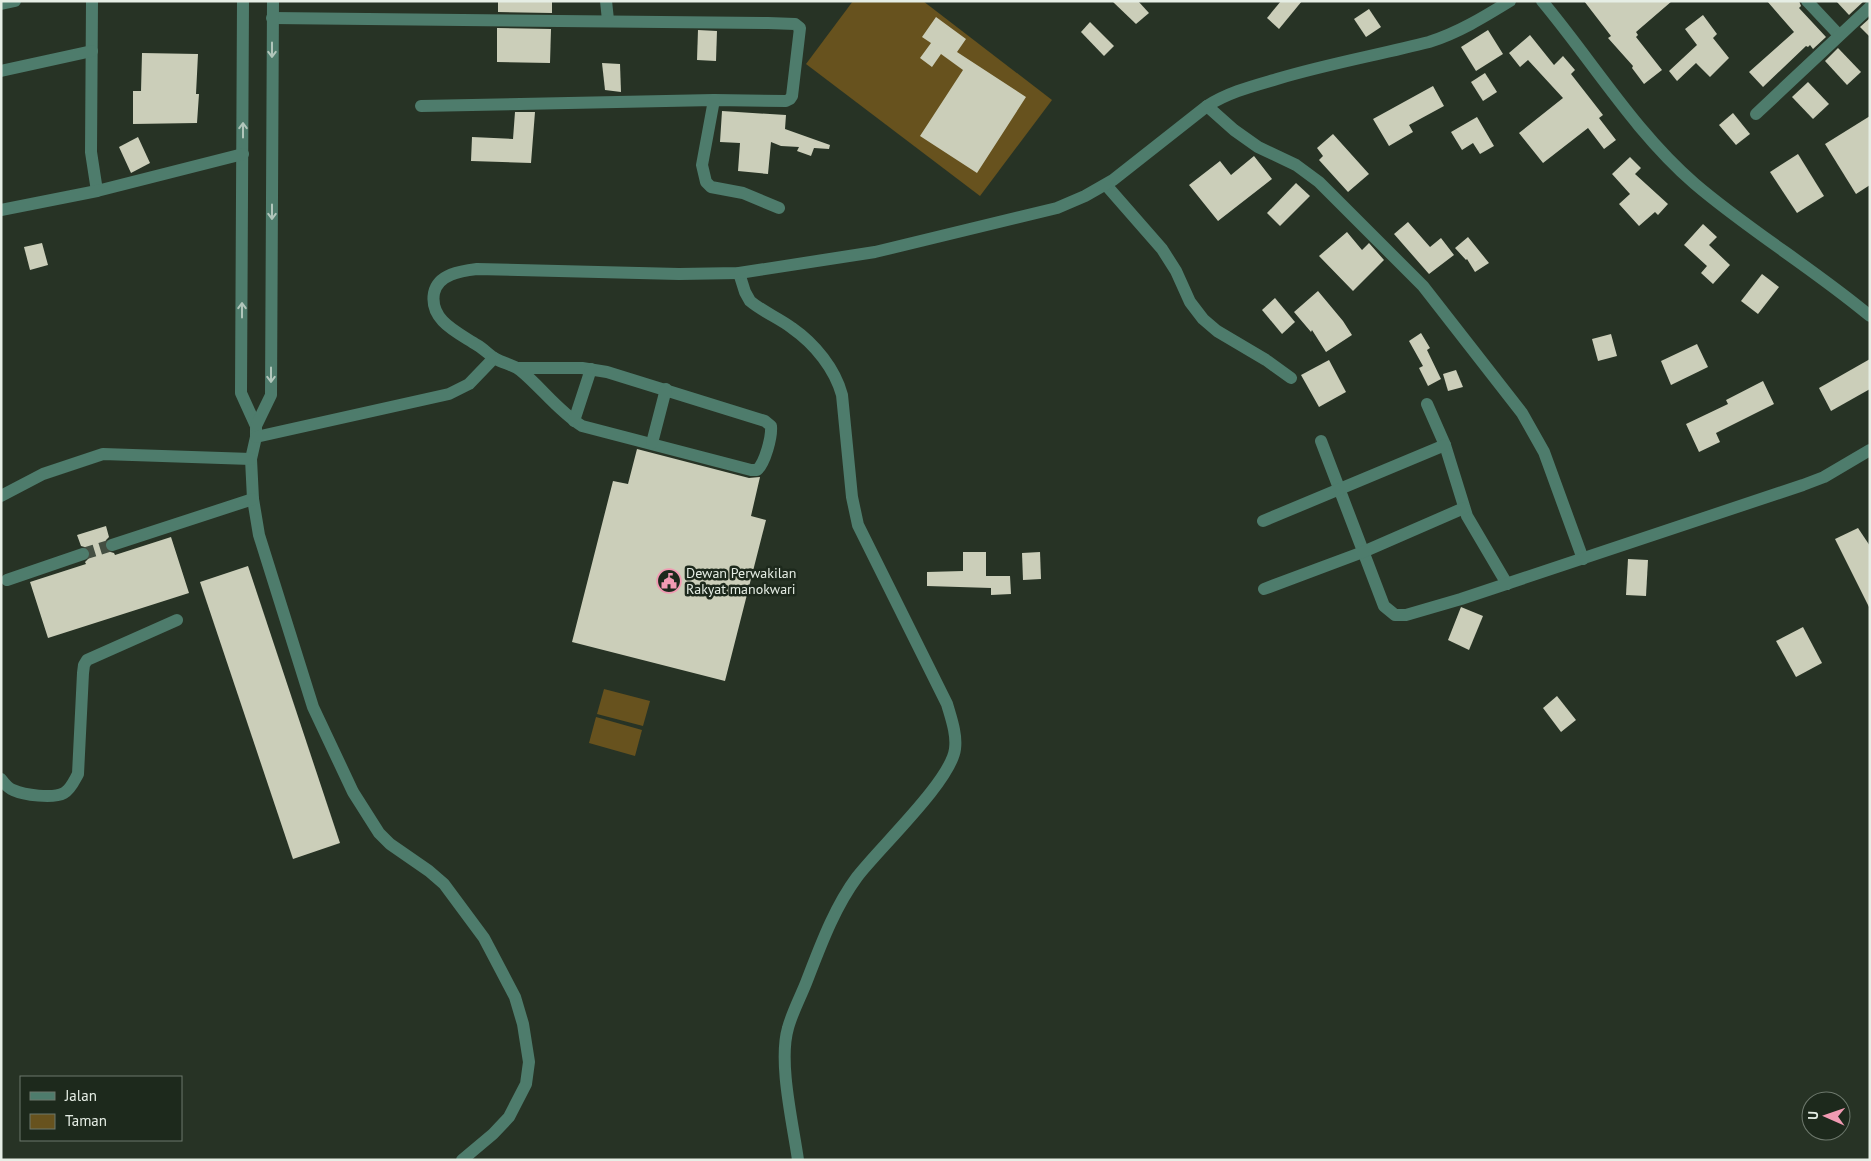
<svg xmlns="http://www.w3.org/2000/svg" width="1871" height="1161" font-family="'PT Sans',sans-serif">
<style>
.green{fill:#67521e}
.building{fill:#cbceb9}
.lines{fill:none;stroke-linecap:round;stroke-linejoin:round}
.minor-tunnel{stroke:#444f42;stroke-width:12;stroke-dasharray:12 6;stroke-linecap:butt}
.minor{stroke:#4e7c6c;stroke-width:12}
.oneway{stroke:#b1c6bb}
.labels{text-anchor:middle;stroke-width:5;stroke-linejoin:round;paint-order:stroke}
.poi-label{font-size:14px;fill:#e6eee5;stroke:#1d291c;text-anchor:start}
</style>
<rect width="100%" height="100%" fill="#273325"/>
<g class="green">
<path d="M853,1H923L1052,100L980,196L806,64Z"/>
<path d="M604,689L650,701L643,726L597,714Z"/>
<path d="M596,717L642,730L635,756L589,743Z"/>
</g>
<g class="building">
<path d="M498,1H552V13L498,12Z"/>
<path d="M1112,1H1138L1149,13L1136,24Z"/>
<path d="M1281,1H1302L1279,29L1267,18Z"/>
<path d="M1584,1H1672L1636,32L1638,35L1636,37L1662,70L1644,84L1632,68L1633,66L1608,38L1611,36Z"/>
<path d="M1767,1H1799L1801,6L1799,8L1826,37L1813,49L1810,45L1808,47L1806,46L1763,87L1749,72L1794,32Z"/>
<path d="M1836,1H1864L1849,15Z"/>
<path d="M1369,9L1381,27L1366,37L1354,19Z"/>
<path d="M1703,15L1717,34L1713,38L1729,58L1710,77L1696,63L1677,81L1669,71L1697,45L1685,29Z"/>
<path d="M936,17L966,39L957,52L1026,97L977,173L920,136L963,70L941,54L932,67L920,58L931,43L922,37Z"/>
<path d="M1870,18V37L1860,27Z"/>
<path d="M1090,22L1114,46L1104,56L1081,32Z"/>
<path d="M497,28L551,29L550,63L497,62Z"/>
<path d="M698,30L717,31L716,61L697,60Z"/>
<path d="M1488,30L1503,54L1476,71L1461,47Z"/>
<path d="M1530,35L1554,65L1563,56L1575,70L1571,74L1603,115L1599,118L1616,140L1604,149L1588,128L1543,163L1519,133L1563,98L1528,60L1520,67L1509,53Z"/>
<path d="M1838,48L1861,72L1847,85L1825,61Z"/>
<path d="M142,53L198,54L196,94H199L197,123L133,124V91H141Z"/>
<path d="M602,63L620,64L621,92L605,90Z"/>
<path d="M1485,73L1497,92L1483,101L1471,82Z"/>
<path d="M1808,82L1829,104L1813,119L1792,97Z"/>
<path d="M1433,86L1444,106L1409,125L1413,132L1389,146L1373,119Z"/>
<path d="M722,111L786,115L785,129L830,145L829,149L814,148L811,156L797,151L799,147L781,146L771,142L768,174L738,171L740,143L720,142Z"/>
<path d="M515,112H535L531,163L471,161L472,137L513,139Z"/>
<path d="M1733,113L1750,134L1736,145L1719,125Z"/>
<path d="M1870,116V185L1856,194L1825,144Z"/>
<path d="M1477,117L1494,146L1480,154L1473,143L1462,150L1451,132Z"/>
<path d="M1333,134L1369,174L1348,192L1319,160L1323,156L1317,148Z"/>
<path d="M138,137L150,163L131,173L119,147Z"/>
<path d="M1798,154L1824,196L1797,213L1770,172Z"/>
<path d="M1254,156L1272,179L1218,221L1189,185L1220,161L1231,175Z"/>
<path d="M1630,157L1641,168L1635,174L1668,204L1658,215L1655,212L1639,226L1619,204L1630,194L1612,174Z"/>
<path d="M1296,183L1310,196L1280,226L1267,213Z"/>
<path d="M1408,222L1430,247L1441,238L1454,255L1429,274L1394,234Z"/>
<path d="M1703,224L1717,237L1709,245L1730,265L1713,284L1701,273L1707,266L1684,245Z"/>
<path d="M1347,232L1362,250L1369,243L1384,260L1353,291L1319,256Z"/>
<path d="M1468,237L1489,263L1475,272L1467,259L1466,260L1455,248Z"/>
<path d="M42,243L48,265L30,270L24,247Z"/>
<path d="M1762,274L1779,287L1758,314L1741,301Z"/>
<path d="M1318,291L1343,321L1352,335L1326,352L1312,330L1311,332L1294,312Z"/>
<path d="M1275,298L1295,322L1282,334L1262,310Z"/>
<path d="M1421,333L1430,348L1427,350L1441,379L1428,386L1419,368L1423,366L1409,341Z"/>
<path d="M1611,334L1617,356L1598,361L1592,339Z"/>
<path d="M1697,344L1708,367L1671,385L1661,361Z"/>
<path d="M1870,359V389L1831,411L1819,388Z"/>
<path d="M1329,360L1346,392L1319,407L1301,375Z"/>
<path d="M1456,370L1463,387L1448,391L1443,374Z"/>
<path d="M1763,381L1774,404L1716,433L1720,442L1699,452L1686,424L1728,404L1726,400Z"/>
<path d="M637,449L749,478L760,477L751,516L766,520L725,681L572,642L613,481L628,484Z"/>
<path d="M106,526L109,537L106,540L104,547L107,551L114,553L115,555L171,537L189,593L48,638L30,582L86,564L85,562L91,556V552L88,548L81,546L77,535Z"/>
<path d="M1858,528L1870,546V609L1835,539Z"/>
<path d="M963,552H986V576H1010L1011,594L991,595V588L927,586V572L963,571Z"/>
<path d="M1040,552L1041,579L1023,580L1022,553Z"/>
<path d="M1628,559L1648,560L1646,596L1626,595Z"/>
<path d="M248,566L340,843L293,859L200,582Z"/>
<path d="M1461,607L1483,616L1469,650L1448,640Z"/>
<path d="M1803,627L1822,663L1796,677L1776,641Z"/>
<path d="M1557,696L1576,720L1561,732L1543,708Z"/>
</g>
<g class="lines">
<path class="minor-tunnel" d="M83,554L112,545"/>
<g class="minor">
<path d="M92,1L91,152L97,191"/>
<path d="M243,1L241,393L256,426V437L251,459L253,499L259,535L313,707L353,792L379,833L390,844L429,871L444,884L484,938L515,997L523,1024L529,1062L526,1084L509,1117L493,1134L462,1160"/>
<path d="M606,1L608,20"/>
<path d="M1542,1C1593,62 1634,131 1695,184C1750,231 1814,269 1870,316"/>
<path d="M1807,1L1839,35"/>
<path d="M1,4L15,1"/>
<path d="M272,18L768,23L795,24L800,28L792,96L790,99L786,101L714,100L421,106"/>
<path d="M1,71L92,51"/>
<path d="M714,100L702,165L706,182L711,187L743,193L779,208"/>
<path d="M1207,106L1234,130L1258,147L1296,165L1319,182L1423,286L1522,413L1544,452L1583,559"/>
<path d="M1756,114L1870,7"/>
<path d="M1106,185L1162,249L1176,271L1190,302L1203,319L1217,331L1266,360L1291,378"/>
<path d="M1,210L97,191L243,154"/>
<path d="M739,273L745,292L750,301C763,312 779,318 792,328C815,344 835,369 842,395L852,497L858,525L947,704C951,718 957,734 955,749C951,781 879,848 857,877C834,908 820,947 806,983C800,998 792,1013 788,1028C778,1062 793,1124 798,1160"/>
<path d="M518,368H582L607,372L765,421L771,426C772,437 765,463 757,470H751L582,426C558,411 541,387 520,370C513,365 503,363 496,359C489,355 484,349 477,345C459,333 429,321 434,293C438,274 461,271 477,269L679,274L739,273L875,252L1057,208L1085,196L1113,180L1207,106C1229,92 1253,86 1277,79C1327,64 1378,55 1429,42C1458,33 1484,17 1510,1"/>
<path d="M1427,404L1445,445L1467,516L1507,584"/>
<path d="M574,421L591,369"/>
<path d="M256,426L271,395L273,1"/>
<path d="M256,437L449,394L469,384L494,358"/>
<path d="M1321,441L1384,606L1395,615H1406L1461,599L1803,485L1824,477L1870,450"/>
<path d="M652,443L666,389"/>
<path d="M1,496L43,474L103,454L251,459"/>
<path d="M1263,521L1445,445"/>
<path d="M112,545L253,499"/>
<path d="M7,580L83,554"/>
<path d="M1264,589L1363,552L1464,508"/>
<path d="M1,779C4,783 8,788 13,790C24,795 53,799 64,793C71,789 74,781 78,774L83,673L84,665L87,660L177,620"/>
</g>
</g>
<defs><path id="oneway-shaft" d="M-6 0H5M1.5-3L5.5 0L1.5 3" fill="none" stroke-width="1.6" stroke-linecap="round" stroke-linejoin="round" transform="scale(1.25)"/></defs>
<g class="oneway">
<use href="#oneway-shaft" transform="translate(272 50) rotate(90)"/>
<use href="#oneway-shaft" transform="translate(243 130) rotate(-90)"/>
<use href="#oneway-shaft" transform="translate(272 212) rotate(90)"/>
<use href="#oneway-shaft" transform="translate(242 310) rotate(-90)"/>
<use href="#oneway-shaft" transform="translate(271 375) rotate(90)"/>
</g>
<defs>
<g id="civic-ring" transform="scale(1.25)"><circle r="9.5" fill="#1d291c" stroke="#f19ab2" stroke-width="1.5"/><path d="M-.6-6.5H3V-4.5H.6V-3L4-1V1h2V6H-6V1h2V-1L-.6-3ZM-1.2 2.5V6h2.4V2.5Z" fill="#f19ab2"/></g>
</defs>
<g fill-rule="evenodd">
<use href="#civic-ring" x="669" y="581"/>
</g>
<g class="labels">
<g class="poi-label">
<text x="686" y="578">Dewan Perwakilan<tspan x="686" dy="16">Rakyat manokwari</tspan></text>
</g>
</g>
<rect width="1871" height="1161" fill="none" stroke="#e6eee5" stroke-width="5"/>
<rect x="20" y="1076" width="162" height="65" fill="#1d291c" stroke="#6d786c"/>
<rect x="30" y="1092" width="25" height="8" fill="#4e7c6c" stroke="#6d786c"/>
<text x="65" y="1101" font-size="15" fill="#e6eee5">Jalan</text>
<rect x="30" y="1114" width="25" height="15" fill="#67521e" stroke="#6d786c"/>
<text x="65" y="1126" font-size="15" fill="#e6eee5">Taman</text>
<g transform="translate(1826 1116) rotate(272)"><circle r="24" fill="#1d291c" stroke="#6d786c"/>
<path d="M0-4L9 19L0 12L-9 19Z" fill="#f19ab2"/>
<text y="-8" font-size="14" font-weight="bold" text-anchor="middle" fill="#e6eee5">U</text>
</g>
</svg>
